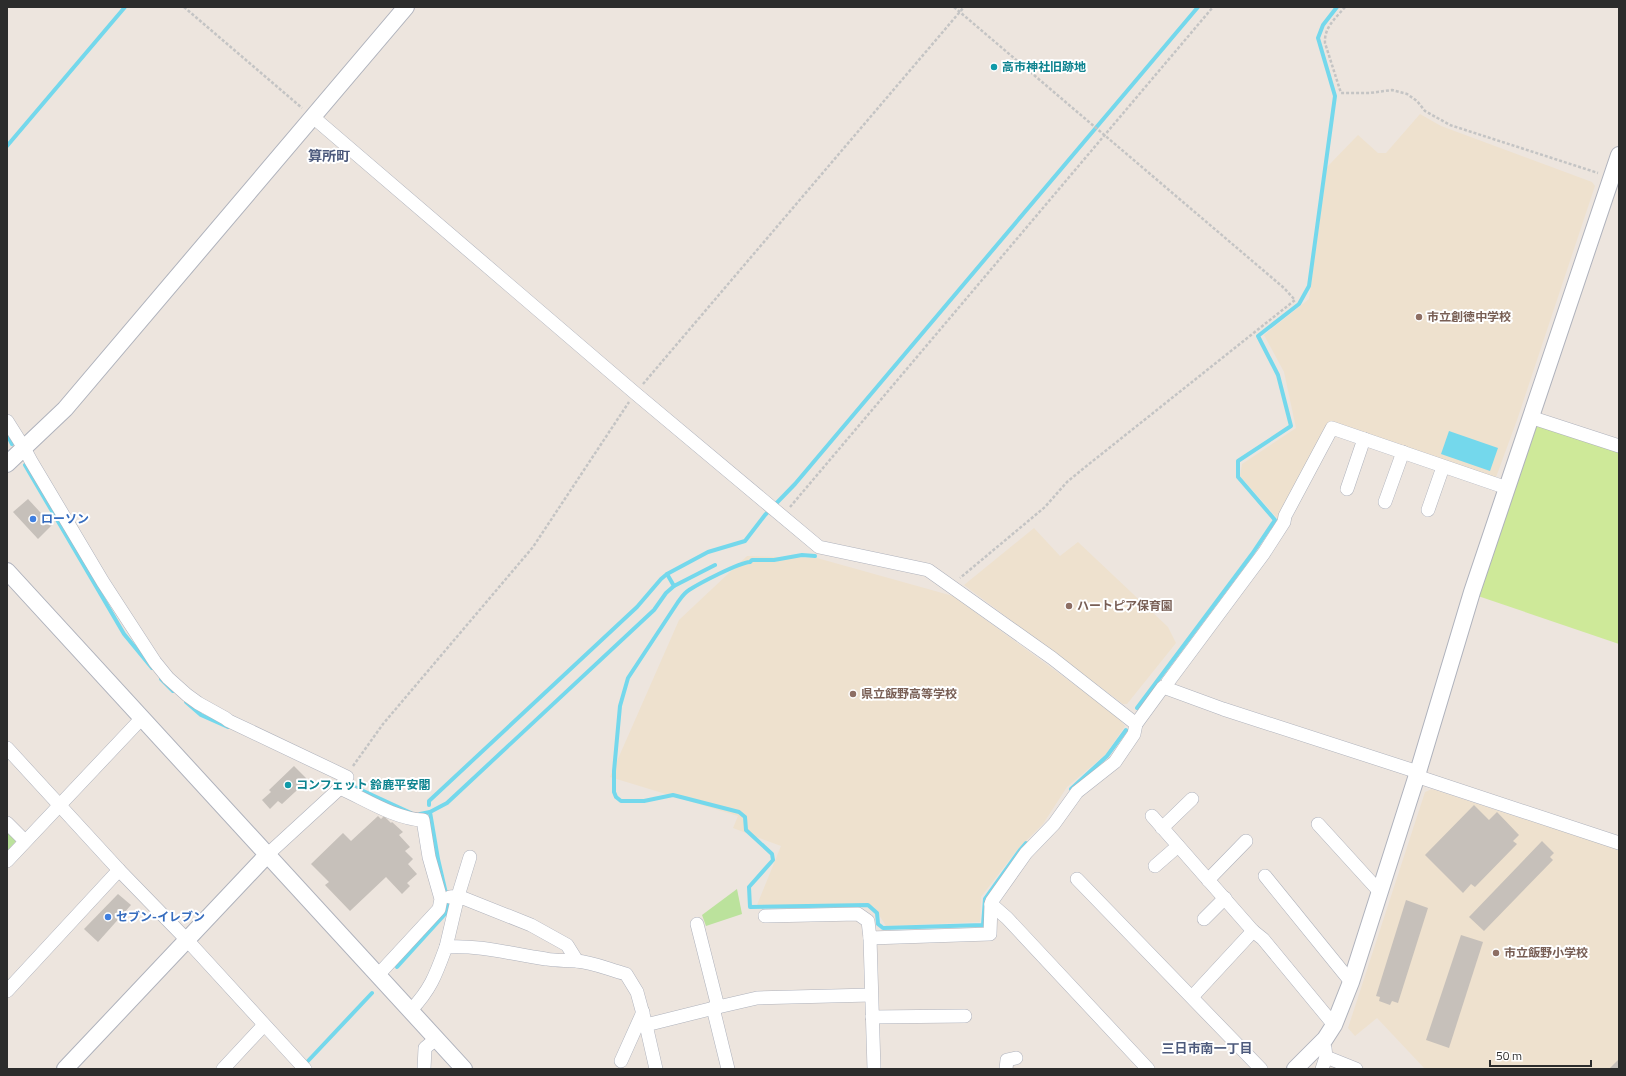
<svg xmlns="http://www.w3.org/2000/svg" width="1626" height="1076" font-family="'Titillium Web','Noto Sans JP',sans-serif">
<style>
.education{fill:#eee1ce}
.green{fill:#bbe29c}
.pitch{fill:#cee999}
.water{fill:#74d8ec}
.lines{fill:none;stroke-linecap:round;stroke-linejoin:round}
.stream{stroke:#74d8ec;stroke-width:4}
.building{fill:#c6c0ba}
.minor-casing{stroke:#afb2bc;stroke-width:14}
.tertiary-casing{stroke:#afb2bc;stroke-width:18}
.path{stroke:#c4c4c4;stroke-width:2.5;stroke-dasharray:3 2;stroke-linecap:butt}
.minor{stroke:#fff;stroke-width:13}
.tertiary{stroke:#fff;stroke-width:16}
.culture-dot{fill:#0f9aa8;stroke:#fff;stroke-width:1.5}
.education-dot{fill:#8d6e63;stroke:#fff;stroke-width:1.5}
.shop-dot{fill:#3f7fe0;stroke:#fff;stroke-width:1.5}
.labels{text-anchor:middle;stroke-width:4;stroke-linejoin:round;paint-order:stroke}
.culture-label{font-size:12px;font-weight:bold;fill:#0d838f;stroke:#fff;text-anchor:start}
.education-label{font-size:12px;font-weight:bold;fill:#785e54;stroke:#fff;text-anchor:start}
.shop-label{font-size:12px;font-weight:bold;fill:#366cbe;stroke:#fff;text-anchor:start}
.neighbourhood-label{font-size:13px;font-weight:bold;fill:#4d5a7c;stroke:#fff}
.quarter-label{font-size:14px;font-weight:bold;fill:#4d5a7c;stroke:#fff}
</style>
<rect width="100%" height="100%" fill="#ede5de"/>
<g class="education">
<path d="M1420,114L1441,126L1592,182L1595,186L1517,420L1495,480L1328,423L1278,519L1240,476L1242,464L1296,428L1284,372L1264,335L1309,299L1327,167L1358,135L1378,153H1386Z"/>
<path d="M1034,528L1060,556L1078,542L1168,627L1176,643L1127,704H1123L964,585Z"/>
<path d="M747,556L817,558L953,596L1116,715L1125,726L1106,754L1067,787L1043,824L1017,850L981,897L980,922L886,926L874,907L757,905L781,846L733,828L738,816L610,777L679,620Z"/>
<path d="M1432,789L1619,850V1069H1425L1377,1018L1355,1036L1348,1028L1425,792Z"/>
</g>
<g class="green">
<path d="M7,827L18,839L7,851Z"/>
<path d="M737,889L742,914L706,926L702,915Z"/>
</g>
<path class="pitch" d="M1536,423L1619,451V644L1478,596Z"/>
<path class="water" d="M1449,431L1498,448L1490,471L1441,454Z"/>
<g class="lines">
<g class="stream">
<path d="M7,146L125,7"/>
<path d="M7,434L12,444"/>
<path d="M25,465L124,634L152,668"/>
<path d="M815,556L802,555L774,560H752L750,562C738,563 700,583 689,590C684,593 681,598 678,602L628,678L620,706L614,771V792L616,797L621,801H644L673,795L739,812L745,817L746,830L772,854L773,860L749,887L750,907L868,905L877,913L878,924L883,928L983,925L985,899L1020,850L1026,843"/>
<path d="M667,574L674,586"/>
<path d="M161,679L173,691"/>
<path d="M186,702L201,715L228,727"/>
<path d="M1137,708L1252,554L1275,520L1238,477V461L1291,426L1278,375L1258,336L1299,304L1309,286L1335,96L1318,38L1323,25L1337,7"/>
<path d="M346,783L411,813"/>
<path d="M1071,789L1107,756L1126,730"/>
<path d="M429,805V801L637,607L661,579L667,574L708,552L745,541L765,515L795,484L1198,7"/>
<path d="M420,814L430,812L447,803L654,610L666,593L674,586L715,565"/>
<path d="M397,967L446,913L448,902L438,859L430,812"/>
<path d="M308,1061L372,993"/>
</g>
</g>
<g class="building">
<path d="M28,499L52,525L38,539L13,512Z"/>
<path d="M294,766L308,780L282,804L278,801L270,809L262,800L271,792L269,790Z"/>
<path d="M1474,805L1489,820L1497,812L1519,835L1513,841L1517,844L1475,887L1471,884L1463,893L1425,855Z"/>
<path d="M378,816L381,819L384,816L391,823L392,822L403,832L399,835L410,847L405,851L413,859L408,864L417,874L407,883L410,886L402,894L386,877L350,911L325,885L329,882L311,864L343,833L351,841Z"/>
<path d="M1542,841L1554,853L1550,857L1553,860L1484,931L1469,917Z"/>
<path d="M118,894L131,905L98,942L84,929Z"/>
<path d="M1406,900L1428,908L1398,1003L1392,1001L1390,1005L1379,1001L1380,997L1376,996Z"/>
<path d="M1461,935L1483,942L1449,1048L1426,1040Z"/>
<path d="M1619,1059V1069H1609Z"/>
</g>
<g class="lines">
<g class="minor-casing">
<g id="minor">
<path d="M313,117L635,393L819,547L928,570L1052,658L1136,724"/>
<path d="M1530,417L1619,446"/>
<path d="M7,421L24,448L31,461L103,582L155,662L168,678L187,695L198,703L225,718L229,721L347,777L340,788L267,855"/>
<path d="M1347,489L1364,439"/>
<path d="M1385,502L1403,452"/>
<path d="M1428,510L1443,467"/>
<path d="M1167,688L1168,682L1264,553L1284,522L1285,516L1332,428L1507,488"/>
<path d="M7,748L119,870L187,940L305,1069"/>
<path d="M1416,776L1619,843"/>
<path d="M340,788C365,799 395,819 423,820L429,857L441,899L439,909L378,975"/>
<path d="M1152,816L1253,931L1263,939L1334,1025"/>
<path d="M7,823L25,841"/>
<path d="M1318,824L1379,891"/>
<path d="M1162,828L1192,799"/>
<path d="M7,861L141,719"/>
<path d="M1155,866L1178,846"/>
<path d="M1265,876L1351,982"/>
<path d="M1077,879L1261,1069"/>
<path d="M1208,880L1246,841"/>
<path d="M450,897L458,896L470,857"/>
<path d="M765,916L858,914L868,921L870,938L990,934L991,904"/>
<path d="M1204,919L1225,898"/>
<path d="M697,924L718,1007L757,998L871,995"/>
<path d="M870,938L874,1069"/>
<path d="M446,947L458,896L531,925L567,945L577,961"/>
<path d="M7,991L119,870"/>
<path d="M1192,997L1253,931"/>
<path d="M713,1008L728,1069"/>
<path d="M411,1010C431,989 436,974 446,947C483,945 510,954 546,959C556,961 566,960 576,961C593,962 610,970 626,974L637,992L646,1025"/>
<path d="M872,1017L965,1016"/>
<path d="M1326,1057L1356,1069"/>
<path d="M621,1061L643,1012"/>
<path d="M223,1069L264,1025"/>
<path d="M424,1069L425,1048L437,1038"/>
<path d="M656,1069L646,1025L718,1007"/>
<path d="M1006,1069L1007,1060L1016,1058"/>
<path d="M1148,1069L1007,918L991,904L992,901L1026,853L1054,824L1077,792L1115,762L1134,734L1136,724L1163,687L1223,709L1418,772"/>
<path d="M1322,1069L1326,1057L1325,1048"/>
</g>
</g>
<g class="tertiary-casing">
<g id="tertiary">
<path d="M7,464L65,409L406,7"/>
<path d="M7,571L464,1069"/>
<path d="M65,1069L267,855"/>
<path d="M1295,1069L1325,1039L1334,1025L1351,982L1418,772L1472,592L1619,155"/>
</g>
</g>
<g class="path">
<path d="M184,7L302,108"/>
<path d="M954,7L1284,288L1295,300L1084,468L1067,482L1045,507L960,578"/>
<path d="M1345,7C1336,18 1324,27 1325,43L1341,93H1370L1392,90L1407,94L1417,101L1425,111L1450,125L1598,173"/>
<path d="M643,384L964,7"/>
<path d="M790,507L1213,7"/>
<path d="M353,766L383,724L533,547L629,402"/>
</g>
<use href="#minor" class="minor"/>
<use href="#tertiary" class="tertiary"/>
</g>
<g class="culture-dot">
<circle cx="994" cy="67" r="4"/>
<circle cx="288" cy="785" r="4"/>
</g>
<g class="education-dot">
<circle cx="1419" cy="317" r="4"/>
<circle cx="1069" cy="606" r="4"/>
<circle cx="853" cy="694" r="4"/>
<circle cx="1496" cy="953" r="4"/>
</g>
<g class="shop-dot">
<circle cx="33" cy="519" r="4"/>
<circle cx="108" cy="917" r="4"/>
</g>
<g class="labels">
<g class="culture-label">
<text x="1002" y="71">高市神社旧跡地</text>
<text x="296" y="789">コンフェット 鈴鹿平安閣</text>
</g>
<g class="education-label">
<text x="1427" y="321">市立創徳中学校</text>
<text x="1077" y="610">ハートピア保育園</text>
<text x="861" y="698">県立飯野高等学校</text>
<text x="1504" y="957">市立飯野小学校</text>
</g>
<g class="shop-label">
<text x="41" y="523">ローソン</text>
<text x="116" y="921">セブン-イレブン</text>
</g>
<g class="neighbourhood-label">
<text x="1207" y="1053">三日市南一丁目</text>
</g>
<g class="quarter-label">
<text x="329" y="161">算所町</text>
</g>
</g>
<rect width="1626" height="1076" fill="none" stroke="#2c2c2c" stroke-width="16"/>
<path d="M1490 1060v6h101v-6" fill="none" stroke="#2c2c2c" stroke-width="2"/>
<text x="1496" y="1060" font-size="12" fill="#2c2c2c" stroke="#ffffff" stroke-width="3" paint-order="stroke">50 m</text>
</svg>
